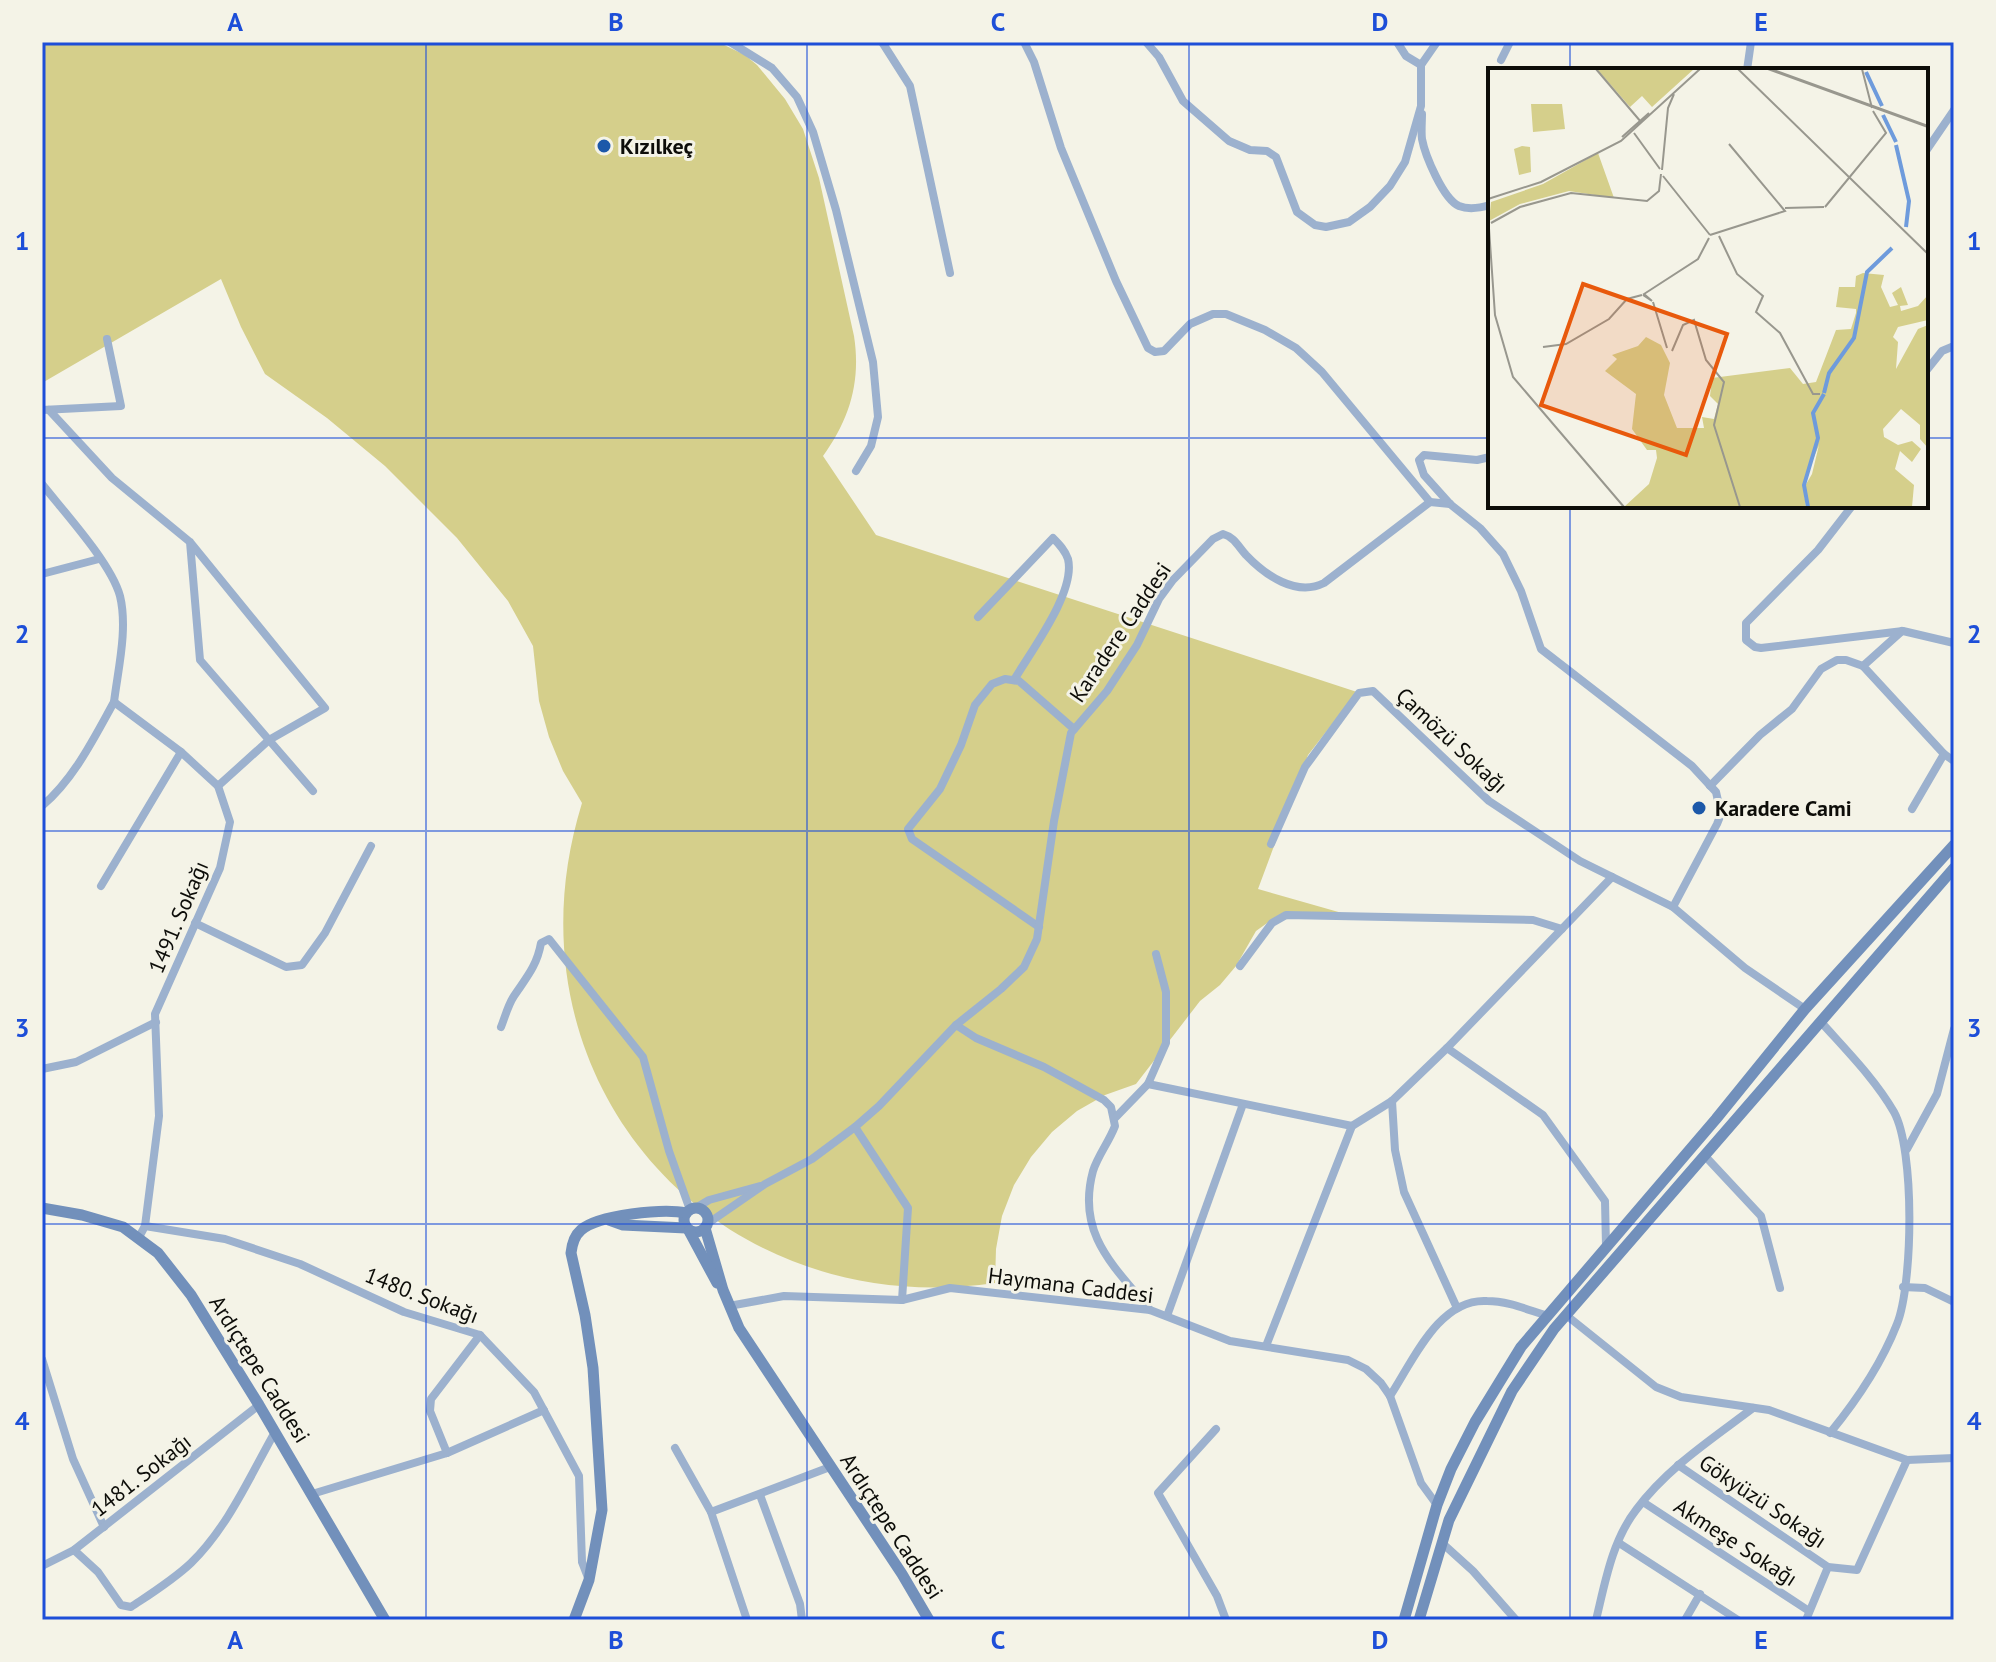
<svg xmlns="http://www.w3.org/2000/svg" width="1996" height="1662" font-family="'PT Sans',sans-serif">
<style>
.green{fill:#d5cf8b}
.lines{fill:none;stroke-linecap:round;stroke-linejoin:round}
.street{stroke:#9cb1ce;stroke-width:8}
.secondary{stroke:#7290bb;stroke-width:11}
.grid{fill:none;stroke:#1d4ed8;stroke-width:2;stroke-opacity:0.55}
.poi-dot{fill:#1c58a9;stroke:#f4f3e7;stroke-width:3}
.labels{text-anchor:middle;stroke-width:6;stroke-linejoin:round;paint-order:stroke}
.poi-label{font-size:22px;font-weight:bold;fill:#0d0d09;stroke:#f4f3e7;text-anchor:start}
.street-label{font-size:22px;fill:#0d0d09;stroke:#f4f3e7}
.inset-river{fill:none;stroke:#6e9bdc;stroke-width:4}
.inset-road{fill:none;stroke:#98978e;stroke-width:2}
.view{fill:#e8590c;fill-opacity:0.15;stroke:#e8590c;stroke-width:4}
.inset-edge{fill:none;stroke:#0d0d09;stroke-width:4}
.neatline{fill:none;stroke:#1d4ed8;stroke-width:3}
.grid-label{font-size:26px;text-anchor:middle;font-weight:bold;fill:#1d4ed8}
</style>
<rect width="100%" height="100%" fill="#f4f3e7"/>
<path class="green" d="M42,42H718L745,55L757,65L785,99L803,129L819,178L854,336C861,381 850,419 823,456L876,535L1357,692L1308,755L1258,889L1342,913L1270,921L1256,931L1236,966L1220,985L1200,1001L1136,1084L1105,1095L1077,1111L1052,1132L1031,1157L1014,1185L1002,1216L996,1249L995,1283C713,1324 497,1077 582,803L563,771L549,737L539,701L533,646L508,601L457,538L385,466L327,418L265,374L241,327L221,279L42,383Z"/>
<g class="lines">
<g class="street">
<path d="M730,42L772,68L797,97L813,132L836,210L873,362L878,417L871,446L856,471"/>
<path d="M882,42L910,86L950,273"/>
<path d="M1024,42L1034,62L1061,148L1116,281L1148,348L1155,352L1164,351L1190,324L1213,314H1226L1265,330L1296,348L1322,372L1430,502"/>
<path d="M1146,42L1159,57L1183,101L1229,141L1250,150L1267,151L1276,157L1297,212L1315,225L1326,227L1349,222L1370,207L1390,186L1405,162L1421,106V65L1437,42"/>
<path d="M1397,42L1406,56L1421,65"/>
<path d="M1501,60L1510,42"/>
<path d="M1747,70L1751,42"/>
<path d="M1422,114C1422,122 1421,131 1422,139C1425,155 1443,199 1459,206C1469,210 1480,208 1490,205"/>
<path d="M1926,151L1954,110"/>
<path d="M1926,371L1942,351L1954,346"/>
<path d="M42,410L121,406L107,339"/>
<path d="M49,410L112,478L190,542L325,708L269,740L200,660L190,542"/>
<path d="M1490,457L1477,460L1424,455L1419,460L1424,475L1450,504L1480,528L1503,554L1521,591L1541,649L1692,766L1716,792L1721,814L1717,824L1673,907"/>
<path d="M42,484C64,512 111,563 120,596C128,629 118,669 114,702"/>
<path d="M1852,506L1818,550L1746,623V640L1755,647L1761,648L1903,631L1954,643"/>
<path d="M42,574L99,559"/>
<path d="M978,617L1053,538C1059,544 1065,550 1068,559C1076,592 1031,651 1014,680"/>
<path d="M1902,631L1863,666L1944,754L1954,761"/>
<path d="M218,786L269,740L313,791"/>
<path d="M1710,786L1760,735L1792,709L1821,669L1837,660H1846L1863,666"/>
<path d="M42,806C74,779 94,738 114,702L181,752L218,786L230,822L220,868L155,1014L159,1116L145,1226"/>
<path d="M1912,809L1944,754"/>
<path d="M1271,844L1305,767L1359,693L1373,691L1489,801L1580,861L1673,907L1745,968L1805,1009"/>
<path d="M101,886L181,752"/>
<path d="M195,923L286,967L302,965L325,933L371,846"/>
<path d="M1039,927L912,839L908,829L940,789L961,745L975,705L992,684L1005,679L1019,681L1074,729"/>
<path d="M1240,966L1272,923L1286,915L1533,920L1562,929"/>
<path d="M1821,1022C1846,1050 1875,1079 1894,1112C1915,1150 1913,1284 1897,1324C1881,1365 1857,1400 1830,1433"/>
<path d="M956,1025L976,1038L1044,1067L1104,1100L1111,1107L1115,1126C1109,1142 1098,1155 1093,1171C1076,1234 1114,1266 1150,1310"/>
<path d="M501,1027C505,1017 508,1005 514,996C526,978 537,966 541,943L549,939L643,1057L669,1151L690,1210"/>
<path d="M1447,1048L1543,1115L1605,1201L1606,1246"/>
<path d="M42,1069L76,1062L156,1022"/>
<path d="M1148,1084L1166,1043V992L1156,954"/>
<path d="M1392,1101L1395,1150L1404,1192L1457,1308"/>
<path d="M1115,1118L1148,1084L1352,1126"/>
<path d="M855,1127L908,1208L902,1300"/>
<path d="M1907,1149L1937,1094L1954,1029"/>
<path d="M1705,1156L1761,1216L1780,1288"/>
<path d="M694,1209L709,1200L760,1186"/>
<path d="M707,1224L765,1184L812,1159L855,1127L879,1106L956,1025L1001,989L1024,967L1037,939L1054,821L1071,733L1107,691L1137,645L1159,599L1173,580L1213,539L1223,534C1234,537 1238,546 1246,555C1265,575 1296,597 1324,583L1430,502L1450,504"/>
<path d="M138,1239L145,1226L225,1239L300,1264L404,1312L480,1335L534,1392L579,1476L582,1562L589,1580"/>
<path d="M1903,1287L1925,1288L1954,1302"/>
<path d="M729,1306L784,1296L902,1300L950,1288L1150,1310L1230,1341L1348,1360L1366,1369L1381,1383L1390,1396L1421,1483L1437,1505"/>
<path d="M1566,1315L1656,1387L1681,1397L1769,1410L1907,1460L1954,1458"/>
<path d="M1167,1316L1243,1104"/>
<path d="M1266,1346L1352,1126L1392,1101L1447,1048L1612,877"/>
<path d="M42,1359L73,1459L104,1527"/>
<path d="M1390,1396C1413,1361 1439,1298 1487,1301C1508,1301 1528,1310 1548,1316"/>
<path d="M1216,1429L1158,1493L1217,1596L1226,1620"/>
<path d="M675,1448L711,1512L830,1467"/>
<path d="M447,1453L430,1411L431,1399L480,1335"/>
<path d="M1678,1465L1828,1567L1857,1570L1907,1460"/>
<path d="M312,1494L447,1453L544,1410"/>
<path d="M760,1495L800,1604L802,1620"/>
<path d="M1643,1502L1809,1611"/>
<path d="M711,1512L747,1620"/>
<path d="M1442,1543L1473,1571L1516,1620"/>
<path d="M1619,1543L1738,1620"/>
<path d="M74,1550L98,1572L121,1605L131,1607C152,1593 173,1580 191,1563C228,1527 250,1476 275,1432"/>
<path d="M42,1566L74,1550L259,1405"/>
<path d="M1596,1620C1605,1583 1612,1541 1636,1510C1667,1468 1712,1439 1753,1408"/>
<path d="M1685,1620L1700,1594"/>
<path d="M1806,1620L1828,1567"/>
</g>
<g class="secondary">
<path d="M42,1208L82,1215L123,1227L158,1253L191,1295L259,1405L385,1620"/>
<circle cx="696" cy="1220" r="12"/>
<path d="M609,1220L623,1225L686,1228"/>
<path d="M705,1228L723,1290L739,1328L902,1574L929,1620"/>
<path d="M689,1231L717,1283"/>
<path d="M574,1620L589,1580L602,1510L593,1368L585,1315L571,1253C572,1244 574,1236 581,1230C598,1215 664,1208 686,1213"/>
<path d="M1404,1620L1437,1505L1451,1469L1475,1422L1521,1347L1716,1119L1805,1009L1954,845"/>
<path d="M1419,1620L1449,1520L1512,1391L1554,1329L1954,868"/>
</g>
</g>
<path class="grid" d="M426,42V1620M807,42V1620M1189,42V1620M1570,42V70M42,438H1490M1926,438H1954M1570,506V1620M42,831H1954M42,1224H1954"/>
<g class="poi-dot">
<circle cx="604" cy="146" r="8"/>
<circle cx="1699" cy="808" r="8"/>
</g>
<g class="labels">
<g class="poi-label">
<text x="620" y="154">Kızılkeç</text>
<text x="1715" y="816">Karadere Cami</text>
</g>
<g class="street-label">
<text transform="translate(1120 632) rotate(-56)" y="8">Karadere Caddesi</text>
<text transform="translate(1452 740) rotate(43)" y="8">Çamözü Sokağı</text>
<text transform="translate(178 917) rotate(-67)" y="8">1491. Sokağı</text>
<text transform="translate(1071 1285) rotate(7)" y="8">Haymana Caddesi</text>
<text transform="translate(422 1295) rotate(21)" y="8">1480. Sokağı</text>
<text transform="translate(260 1369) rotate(58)" y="8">Ardıçtepe Caddesi</text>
<text transform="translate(141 1475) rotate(-38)" y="8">1481. Sokağı</text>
<text transform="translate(1763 1501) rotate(34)" y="8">Gökyüzü Sokağı</text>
<text transform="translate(892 1526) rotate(57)" y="8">Ardıçtepe Caddesi</text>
<text transform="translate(1736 1542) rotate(33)" y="8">Akmeşe Sokağı</text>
</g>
</g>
<g transform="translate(1488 68)">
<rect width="440" height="440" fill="#f4f3e7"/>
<path d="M109,1H206L164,39L154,28L142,39ZM43,36H74L77,61L45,64ZM34,78L42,79L43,104L31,107L26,81ZM110,85L126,130L81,123L32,136L1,153L3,134L55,116ZM375,205L396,207L393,219L402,239L410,237L404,225L413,219L420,237L412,238L413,243L430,238L440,227V252L410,259L405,269L410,274L408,301L430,261L440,257V380L432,371V357L413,341L395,361L396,369L410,377L424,373L433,381L424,394L412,383L407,401L426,417L424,439H321L317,418L324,406L331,377L315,416L318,439H136L161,416L169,390L168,382H159L144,361L148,326L117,303L129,291L124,287L150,278L158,269L173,277L182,295L176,327L189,360H216L214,349L226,351L230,336L222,328L224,310L302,300L315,316L328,314L348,262L363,261L368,245V241L348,239L351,219H367L368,208Z" fill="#d5cf8b"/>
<path class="inset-river" d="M378,4L394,38M395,47L408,74M408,77L421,133L418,159M336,325L341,305L366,270L379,204L404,180M320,439L316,417L330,370L325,345L336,326"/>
<path class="inset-road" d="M108,1L153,54M250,1L440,186M280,1L440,59M283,1L440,58M374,1L384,40M146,65L172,101M134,69L161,45M174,102L180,40L186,26M175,108L222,167M0,131L53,114L133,73L212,1M337,139L398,65L385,43M297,140L336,139M0,146L7,247L25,309L136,439M3,155L32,139L83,125L159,133L171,123L173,106M222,167L297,143L241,76M231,168L249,206L275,228L268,244L292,265L325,326H332M155,227L164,233L156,226L210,191L221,170M165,234L179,280M55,279L78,276L121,251L139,231L154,227M184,283L195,257L206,252L218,292L236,314L226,357L252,439"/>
<path class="view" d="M95,216L239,266L198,387L53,337Z"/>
<rect width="440" height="440" class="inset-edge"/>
</g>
<rect width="1996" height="1662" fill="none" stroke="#f4f3e7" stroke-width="88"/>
<rect x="44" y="44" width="1908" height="1574" class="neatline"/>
<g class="grid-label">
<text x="235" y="31">A</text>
<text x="616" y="31">B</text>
<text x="998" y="31">C</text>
<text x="1380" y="31">D</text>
<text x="1761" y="31">E</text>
<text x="22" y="250">1</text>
<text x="1974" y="250">1</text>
<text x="22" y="643">2</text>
<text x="1974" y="643">2</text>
<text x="22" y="1037">3</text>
<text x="1974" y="1037">3</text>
<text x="22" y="1430">4</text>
<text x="1974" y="1430">4</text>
<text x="235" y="1649">A</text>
<text x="616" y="1649">B</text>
<text x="998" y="1649">C</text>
<text x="1380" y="1649">D</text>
<text x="1761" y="1649">E</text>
</g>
</svg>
